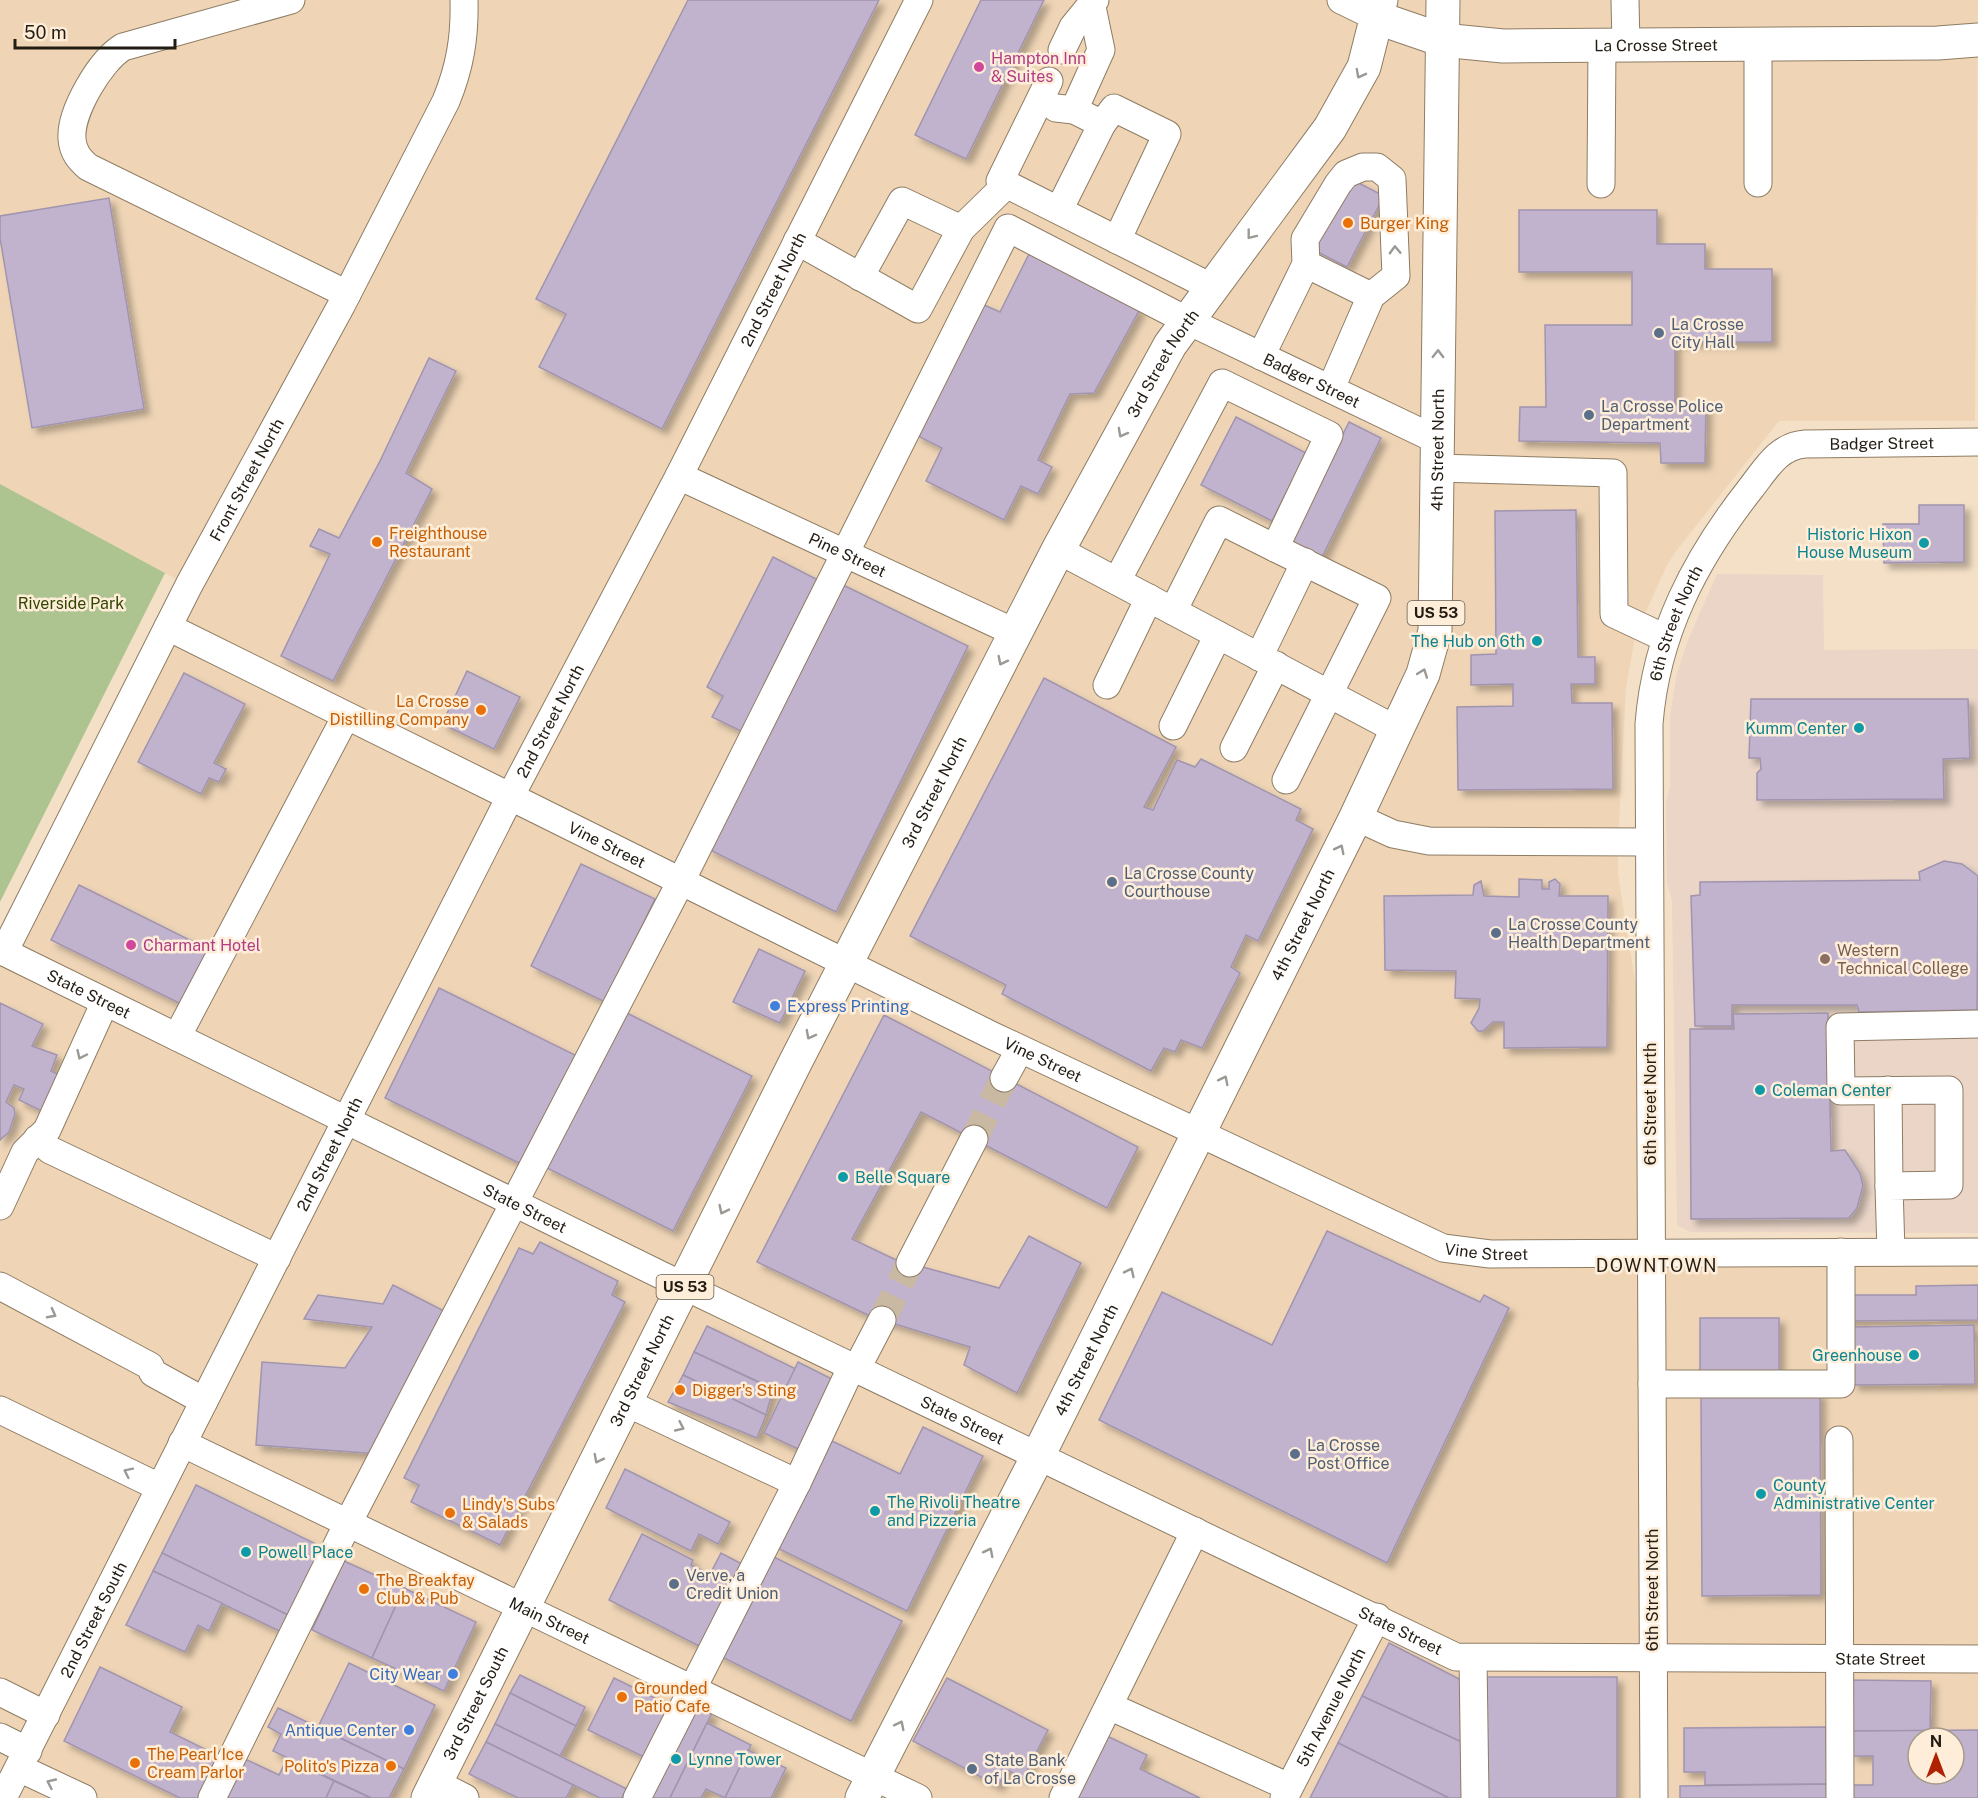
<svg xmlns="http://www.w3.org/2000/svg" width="1978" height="1798" font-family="'Public Sans',sans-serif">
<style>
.built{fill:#efd5b6;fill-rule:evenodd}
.education{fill:#ead5c7}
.green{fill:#aec490}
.building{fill:#c1b3ce;stroke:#a194ae;stroke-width:1.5;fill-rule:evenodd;filter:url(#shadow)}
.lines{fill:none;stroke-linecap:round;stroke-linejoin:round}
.minor-tunnel{stroke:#cab9a2;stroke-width:27;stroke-dasharray:27 14;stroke-linecap:butt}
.minor-casing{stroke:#8e7c64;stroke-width:29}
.major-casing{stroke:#8e7c64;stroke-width:35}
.highway-casing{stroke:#8e7c64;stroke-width:35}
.minor{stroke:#fff;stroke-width:27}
.major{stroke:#fff;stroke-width:33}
.highway{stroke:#fff;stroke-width:33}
.oneway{stroke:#9c9995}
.hotel-dot{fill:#d1479c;stroke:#feeed9;stroke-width:2}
.food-dot{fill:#e8710a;stroke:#feeed9;stroke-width:2}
.service-dot{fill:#5c6f8a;stroke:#feeed9;stroke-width:2}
.culture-dot{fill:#0f9aa8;stroke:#feeed9;stroke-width:2}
.education-dot{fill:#8d6e63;stroke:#feeed9;stroke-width:2}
.shop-dot{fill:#3f7fe0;stroke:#feeed9;stroke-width:2}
.labels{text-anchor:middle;stroke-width:5;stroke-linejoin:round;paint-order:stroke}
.shield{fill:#feeed9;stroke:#655b4e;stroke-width:1.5}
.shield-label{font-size:15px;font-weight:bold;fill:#231c13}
.street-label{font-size:16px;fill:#231c13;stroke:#feeed9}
.hotel-label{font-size:16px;fill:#b23c85;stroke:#feeed9;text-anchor:start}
.food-label{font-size:16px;fill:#c56008;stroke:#feeed9;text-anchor:start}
.service-label{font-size:16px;fill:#4e5e75;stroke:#feeed9;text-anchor:start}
.culture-label{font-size:16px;fill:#0d838f;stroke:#feeed9;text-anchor:start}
.park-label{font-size:16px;fill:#2f4500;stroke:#feeed9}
.education-label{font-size:16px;fill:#785e54;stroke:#feeed9;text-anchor:start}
.shop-label{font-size:16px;fill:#366cbe;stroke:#feeed9;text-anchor:end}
.neighbourhood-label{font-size:18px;letter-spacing:1.5px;fill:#231c13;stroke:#feeed9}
</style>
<defs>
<filter id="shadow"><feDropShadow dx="5.5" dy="5.5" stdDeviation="3" flood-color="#0004"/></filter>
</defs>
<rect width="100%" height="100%" fill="#f4e0c6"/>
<path class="built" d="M0,0H1978L1975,421H1779L1677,550L1667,565L1635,636L1626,688L1618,840V873L1650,1076L1651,1253L1978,1252V1798H0V950L189,586L0,484ZM1918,1738H1954V1774H1918Z"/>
<path class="education" d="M1717,574L1823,575L1824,650L1978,649V1233L1690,1232L1677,1225L1672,901L1667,882L1666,803L1670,786V716L1677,674L1688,640Z"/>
<path class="green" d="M0,484L165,573L0,902Z"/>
<g class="building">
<path d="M688,0H879L662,429L539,367L566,314L536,299Z"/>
<path d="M981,0H1044L966,159L915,135Z"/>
<path d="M1349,178L1384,196L1347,267L1312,249Z"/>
<path d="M109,198L144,409L32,428L0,238V216Z"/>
<path d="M1519,210H1657V244H1705V269H1772V342H1675V405L1706,404L1705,463H1661L1660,443L1519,441L1520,407H1546L1545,325H1632V272H1519Z"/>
<path d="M1029,254L1140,309L1094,393L1070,394L1038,460L1052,467L1038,494L1021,486L1004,520L926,481L942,448L916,435L982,304L1000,312Z"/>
<path d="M429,358L456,371L406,473L432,489L333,681L281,656L330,554L310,546L319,529L339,538L380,461Z"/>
<path d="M1236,417L1306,453L1272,521L1201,485Z"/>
<path d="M1349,422L1381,438L1321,559L1289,543Z"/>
<path d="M1919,505H1964V562L1884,563L1883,524H1919Z"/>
<path d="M1576,510L1578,657H1595V684H1571L1572,703H1612L1613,789L1458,790L1457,707L1513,706V684L1471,685V655L1496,654L1495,511Z"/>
<path d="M773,557L824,583L747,734L712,717L723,696L707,687Z"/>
<path d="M839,583L968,646L836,912L708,849Z"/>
<path d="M467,671L520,697L494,749L442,724Z"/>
<path d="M184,673L245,704L214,763L226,769L219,782L209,778L201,794L138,762Z"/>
<path d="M1044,678L1176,747L1144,807L1153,810L1177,760L1195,767L1201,759L1301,809L1296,820L1313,829L1258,941L1246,935L1231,967L1240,973L1202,1048L1181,1040L1175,1052L1164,1048L1151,1071L1002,994L1006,985L910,936Z"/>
<path d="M1751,699H1968L1970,758L1943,759L1944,799L1757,800V773L1761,769L1760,758H1749Z"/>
<path d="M1944,861L1962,864L1978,876L1977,1010L1859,1012L1857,1005H1732V1026H1695L1691,896L1700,895V882L1920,880L1919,872Z"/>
<path d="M581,864L655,899L605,1002L531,966Z"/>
<path d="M1519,879L1542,880V889H1549V882L1555,879L1560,884L1559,896H1608L1607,1047L1504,1048V1022H1493L1483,1031H1478L1471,1023L1479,1008L1480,999L1455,998L1456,971L1385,970L1384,896L1473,895L1474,885L1481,881L1484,896L1519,897Z"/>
<path d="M79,885L210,950L183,1005L51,940Z"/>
<path d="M759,949L805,971L780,1023L733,1002Z"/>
<path d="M439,988L577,1056L523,1165L385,1098Z"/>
<path d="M0,1003L43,1024L32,1046L57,1055L51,1071L62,1076L46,1113L19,1100L24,1089L14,1085L6,1102L14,1108L15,1114L9,1132L0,1140Z"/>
<path d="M623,1011L752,1076L673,1231L545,1167Z"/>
<path d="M1828,1013L1831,1151L1845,1150L1860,1173L1863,1186L1857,1208L1849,1218L1691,1219L1690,1029H1734L1733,1014Z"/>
<path d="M884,1015L1138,1147L1107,1208L921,1112L852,1239L894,1259L999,1288L1029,1236L1081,1263L1017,1393L964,1365L970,1347L872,1317L757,1262Z"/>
<path d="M1327,1231L1480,1302L1484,1295L1509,1308L1387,1563L1099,1420L1162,1292L1272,1345Z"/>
<path d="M540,1242L618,1281L612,1295L625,1302L500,1545L411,1502L419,1485L404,1478L519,1248L533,1254Z"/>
<path d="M393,1285L452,1315L380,1454L256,1445L262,1362L345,1368L372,1327L304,1319L318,1295L383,1304Z"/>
<path d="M1978,1285V1320L1845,1321V1295H1916V1286Z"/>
<rect x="1700" y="1318" width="79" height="55"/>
<path d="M1974,1325L1975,1384L1853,1385V1327Z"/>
<path d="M707,1326L796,1369L783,1393L694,1352Z"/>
<path d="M694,1352L773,1389L766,1415L683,1375Z"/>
<path d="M798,1362L832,1379L798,1449L764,1433Z"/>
<path d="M683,1375L766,1415L757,1438L668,1402Z"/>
<path d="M1701,1392H1820L1821,1595L1702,1596Z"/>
<path d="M923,1427L983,1456L907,1611L775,1547L828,1439L900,1474Z"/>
<path d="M625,1469L730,1522L718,1544L699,1534L691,1551L606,1508Z"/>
<path d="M196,1485L330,1551L296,1619L162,1553Z"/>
<path d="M642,1534L693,1560L691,1565L710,1574L721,1553L742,1564L701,1647L609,1600Z"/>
<path d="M162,1553L296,1619L288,1635L153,1571Z"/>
<path d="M766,1553L902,1621L851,1721L716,1654Z"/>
<path d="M344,1561L404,1588L372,1658L312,1630Z"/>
<path d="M153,1571L222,1603L209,1631L198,1625L185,1652L126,1625Z"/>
<path d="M404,1588L476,1622L444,1691L372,1658Z"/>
<path d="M1389,1643L1465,1682L1466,1744L1362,1696Z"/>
<path d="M349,1663L435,1705L404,1769L318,1727Z"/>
<path d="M100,1667L182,1707L170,1732L219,1756L199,1798H180L64,1741Z"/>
<path d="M520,1675L585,1707L576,1726L510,1693Z"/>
<rect x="1483" y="1677" width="134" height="121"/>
<path d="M614,1678L669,1705L644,1757L588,1730Z"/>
<path d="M947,1678L1048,1730L1023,1778L1007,1770L998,1786L913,1741Z"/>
<path d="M1849,1680L1931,1681L1930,1731H1852Z"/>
<path d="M510,1693L576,1726L560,1756L495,1724Z"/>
<path d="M1362,1696L1466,1744L1467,1798H1449L1338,1743Z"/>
<path d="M691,1703L712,1713L670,1798H648Z"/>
<path d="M278,1708L404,1769L389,1798H371L273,1751L281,1734L268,1727Z"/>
<path d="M707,1723L751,1745L725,1798L706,1789L701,1798H670Z"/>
<path d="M495,1724L627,1789L622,1798H600L486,1742Z"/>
<path d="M1826,1727L1827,1784L1705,1785V1772H1684V1728Z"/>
<path d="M1978,1730V1798H1844V1785H1873V1756H1852V1731ZM1918,1738H1954V1774H1918Z"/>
<path d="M1105,1735L1147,1755L1140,1769L1200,1798H1074Z"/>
<path d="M486,1742L573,1785L566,1798H518L469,1774Z"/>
<path d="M1338,1743L1449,1798H1310Z"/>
<path d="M748,1750L786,1768L771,1798H725Z"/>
<path d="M243,1758L279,1775L287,1758L334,1781L326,1798H224Z"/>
<path d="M334,1781L371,1798H326Z"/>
<path d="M1827,1784V1798H1680V1786Z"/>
</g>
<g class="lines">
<g class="minor-tunnel">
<path d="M974,1139L1004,1078"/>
<path d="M882,1320L910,1263"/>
</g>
<g class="minor-casing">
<g id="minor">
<path d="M291,0L123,47C100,61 70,112 72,139C73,152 79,159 88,167L347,294"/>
<path d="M1341,0L1378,18"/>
<path d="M1625,0L1626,45"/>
<path d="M1758,44V183"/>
<path d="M1062,50L1073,27L1095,0"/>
<path d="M1049,81L1000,181L1211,287"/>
<path d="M1056,108L1074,110L1101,50L1092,7"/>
<path d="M1074,110L1102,124L1114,108L1167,134L1117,240"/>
<path d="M1601,184L1602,45"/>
<path d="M1059,210L1102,124"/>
<path d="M797,241L918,309L961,229L1007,184"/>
<path d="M1306,264L1371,296"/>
<path d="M860,277L902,201L961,229"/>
<path d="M1261,356L1306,264L1305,239L1338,184L1346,174L1363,167H1377L1392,179L1396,276L1371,296L1331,388"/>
<path d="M1437,468L1613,473L1614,614L1665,638"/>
<path id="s1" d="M679,476L1016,633"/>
<path d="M1275,548L1377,598L1286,780"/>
<path d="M1058,550L1397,730"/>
<path d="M1117,581L1222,383L1329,435L1275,548L1219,520L1173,611"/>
<path id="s2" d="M168,627L991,1035L1443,1248L1490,1254L1978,1252"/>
<path d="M1259,657L1305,562"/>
<path d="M1107,685L1149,598"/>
<path d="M1173,726L1218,635"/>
<path d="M1234,748L1276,665"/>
<path d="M1356,817L1393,834L1429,841L1649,842"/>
<path id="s3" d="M0,950L663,1276L1456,1657L1978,1659"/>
<path id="s4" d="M4,952L189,585L342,304L446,101C460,67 465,37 464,0"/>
<path d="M177,1037L346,716"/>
<path d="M1004,1078L1020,1049"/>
<path d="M1888,1090L1889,1186"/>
<path d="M37,1139L50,1150L277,1258"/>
<path d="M0,1206L25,1152L47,1130L105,1002"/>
<path d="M1891,1252L1889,1186L1949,1185V1090L1841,1091L1840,1027L1978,1024"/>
<path d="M910,1263L974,1139"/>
<path d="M0,1286L150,1366L153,1373L204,1401"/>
<path d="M857,1368L882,1320"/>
<path d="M1652,1384H1841V1252"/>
<path d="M627,1403L797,1483"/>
<path d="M0,1410L159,1487"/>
<path d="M1839,1440L1840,1798"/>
<path id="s5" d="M182,1443L918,1798"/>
<path d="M1473,1658L1475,1798"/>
<path d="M0,1692L46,1715"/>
<path d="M1109,1706L1289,1787"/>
<path d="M0,1737L28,1751"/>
<path d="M19,1768L83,1798"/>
<path d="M436,1783L465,1798"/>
<path id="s6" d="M3,1798L510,797L679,476L919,0"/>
<path id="s7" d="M212,1798L348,1523L680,883L1008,228L1186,320L1437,440"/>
<path d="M637,1798L797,1483L852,1366"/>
<path d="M1063,1798L1195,1531"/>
<path id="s8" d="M1284,1798L1377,1617"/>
<path id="s9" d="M1654,1798L1649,724C1656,634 1695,559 1751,488C1766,469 1778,446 1805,444L1978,442"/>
</g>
</g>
<g class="major-casing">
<g id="major">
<path id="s10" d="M1378,18L1442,40L1503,46L1938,43L1978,40"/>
</g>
</g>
<g class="highway-casing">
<g id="highway">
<path id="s11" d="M428,1798L795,1063L1058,550L1170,345L1330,128L1364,67L1381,0"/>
<path id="s12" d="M862,1798L1038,1456L1356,817L1423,674L1435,631L1443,0"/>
</g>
</g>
<use href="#minor" class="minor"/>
<use href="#major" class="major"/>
<use href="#highway" class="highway"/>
</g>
<defs><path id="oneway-chevron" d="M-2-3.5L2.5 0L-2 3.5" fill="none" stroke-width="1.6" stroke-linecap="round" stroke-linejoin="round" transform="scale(1.5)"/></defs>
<g class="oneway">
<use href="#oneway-chevron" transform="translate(1360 74) rotate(118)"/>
<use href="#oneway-chevron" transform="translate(1251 235) rotate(128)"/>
<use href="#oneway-chevron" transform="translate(1395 250) rotate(-92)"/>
<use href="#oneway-chevron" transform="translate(1438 354) rotate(-89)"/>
<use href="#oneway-chevron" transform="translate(1122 433) rotate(119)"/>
<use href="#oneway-chevron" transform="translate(1002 661) rotate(117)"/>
<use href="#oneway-chevron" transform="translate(1423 673) rotate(-70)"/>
<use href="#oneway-chevron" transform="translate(1340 849) rotate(-63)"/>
<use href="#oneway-chevron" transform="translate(810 1035) rotate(118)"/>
<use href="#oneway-chevron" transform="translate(81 1055) rotate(115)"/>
<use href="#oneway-chevron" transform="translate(1224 1080) rotate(-63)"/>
<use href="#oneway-chevron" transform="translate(723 1210) rotate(116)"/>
<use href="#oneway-chevron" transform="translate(1130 1272) rotate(-64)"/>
<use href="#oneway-chevron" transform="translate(52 1314) rotate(28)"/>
<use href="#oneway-chevron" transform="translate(680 1427) rotate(25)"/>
<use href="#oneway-chevron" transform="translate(598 1459) rotate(117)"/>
<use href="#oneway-chevron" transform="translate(128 1472) rotate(-154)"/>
<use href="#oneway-chevron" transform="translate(989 1552) rotate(-63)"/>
<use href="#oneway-chevron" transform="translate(900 1725) rotate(-63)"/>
<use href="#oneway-chevron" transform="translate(51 1783) rotate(-155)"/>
</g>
<g class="hotel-dot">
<circle cx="979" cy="67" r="6"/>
<circle cx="131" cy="945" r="6"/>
</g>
<g class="food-dot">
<circle cx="1348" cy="223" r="6"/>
<circle cx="377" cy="542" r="6"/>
<circle cx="481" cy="710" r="6"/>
<circle cx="680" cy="1390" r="6"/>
<circle cx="450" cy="1513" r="6"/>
<circle cx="364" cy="1589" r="6"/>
<circle cx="622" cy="1697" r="6"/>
<circle cx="135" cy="1763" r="6"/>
<circle cx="391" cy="1766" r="6"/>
</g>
<g class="service-dot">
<circle cx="1659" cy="333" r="6"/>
<circle cx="1589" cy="415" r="6"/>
<circle cx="1112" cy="882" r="6"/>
<circle cx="1496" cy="933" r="6"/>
<circle cx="1295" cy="1454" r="6"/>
<circle cx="674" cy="1584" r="6"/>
<circle cx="972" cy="1769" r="6"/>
</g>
<g class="culture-dot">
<circle cx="1924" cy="543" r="6"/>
<circle cx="1537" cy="641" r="6"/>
<circle cx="1859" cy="728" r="6"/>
<circle cx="1760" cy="1090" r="6"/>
<circle cx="843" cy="1177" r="6"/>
<circle cx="1914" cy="1355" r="6"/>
<circle cx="1761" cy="1494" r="6"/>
<circle cx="875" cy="1511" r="6"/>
<circle cx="246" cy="1552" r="6"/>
<circle cx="676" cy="1759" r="6"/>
</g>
<circle class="education-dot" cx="1825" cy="959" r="6"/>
<g class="shop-dot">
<circle cx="775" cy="1006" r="6"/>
<circle cx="453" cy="1674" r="6"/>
<circle cx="409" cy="1730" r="6"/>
</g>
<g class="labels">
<g class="shield">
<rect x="1407.5" y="601" width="57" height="24" rx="4.5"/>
<rect x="656.5" y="1275" width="57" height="24" rx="4.5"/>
</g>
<g class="shield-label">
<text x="1436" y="618">US 53</text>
<text x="685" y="1292">US 53</text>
</g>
<g class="street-label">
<text dy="6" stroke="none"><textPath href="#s10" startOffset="282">La Crosse Street</textPath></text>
<text dy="6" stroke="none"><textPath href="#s6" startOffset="1694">2nd Street North</textPath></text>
<text dy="6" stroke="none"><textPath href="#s11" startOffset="1612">3rd Street North</textPath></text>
<text dy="6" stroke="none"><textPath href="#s7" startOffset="2100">Badger Street</textPath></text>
<text dy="6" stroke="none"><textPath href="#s9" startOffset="1484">Badger Street</textPath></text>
<text dy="6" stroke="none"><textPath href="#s12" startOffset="1482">4th Street North</textPath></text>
<text dy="6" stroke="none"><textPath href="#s4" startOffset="531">Front Street North</textPath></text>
<text dy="6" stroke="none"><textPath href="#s1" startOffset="186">Pine Street</textPath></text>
<text dy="6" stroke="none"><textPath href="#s9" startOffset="1179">6th Street North</textPath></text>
<text dy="6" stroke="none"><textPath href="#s6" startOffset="1208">2nd Street North</textPath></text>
<text dy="6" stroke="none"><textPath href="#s11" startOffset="1126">3rd Street North</textPath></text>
<text dy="6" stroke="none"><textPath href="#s2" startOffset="490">Vine Street</textPath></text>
<text dy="6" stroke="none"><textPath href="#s12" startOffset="978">4th Street North</textPath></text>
<text dy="6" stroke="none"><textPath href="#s3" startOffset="99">State Street</textPath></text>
<text dy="6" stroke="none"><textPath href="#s2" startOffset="976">Vine Street</textPath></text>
<text transform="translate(1650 1104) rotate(-90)" y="6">6th Street North</text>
<text dy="6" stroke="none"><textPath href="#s6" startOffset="722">2nd Street North</textPath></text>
<text dy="6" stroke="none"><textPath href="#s3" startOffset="585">State Street</textPath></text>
<text dy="6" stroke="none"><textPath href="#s2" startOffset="1462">Vine Street</textPath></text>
<text dy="6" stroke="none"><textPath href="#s12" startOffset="492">4th Street North</textPath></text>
<text dy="6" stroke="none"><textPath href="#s11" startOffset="478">3rd Street North</textPath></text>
<text dy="6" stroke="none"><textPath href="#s3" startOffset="1071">State Street</textPath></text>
<text transform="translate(1652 1590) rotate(-90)" y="6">6th Street North</text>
<text dy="6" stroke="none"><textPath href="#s6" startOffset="200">2nd Street South</textPath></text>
<text dy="6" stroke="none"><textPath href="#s5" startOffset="408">Main Street</textPath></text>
<text dy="6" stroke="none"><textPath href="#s3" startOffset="1557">State Street</textPath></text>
<text dy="6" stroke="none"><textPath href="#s3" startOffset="2043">State Street</textPath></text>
<text dy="6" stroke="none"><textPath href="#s11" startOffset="106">3rd Street South</textPath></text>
<text dy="6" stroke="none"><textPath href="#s8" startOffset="102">5th Avenue North</textPath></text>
</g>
<g class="hotel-label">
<text x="991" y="64">Hampton Inn<tspan x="991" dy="18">&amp; Suites</tspan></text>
<text x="143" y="951">Charmant Hotel</text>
</g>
<g class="food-label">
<text x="1360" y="229">Burger King</text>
<text x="389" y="539">Freighthouse<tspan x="389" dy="18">Restaurant</tspan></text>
<text x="469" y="707" text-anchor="end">La Crosse<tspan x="469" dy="18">Distilling Company</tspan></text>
<text x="692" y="1396">Digger's Sting</text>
<text x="462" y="1510">Lindy's Subs<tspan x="462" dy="18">&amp; Salads</tspan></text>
<text x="376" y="1586">The Breakfay<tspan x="376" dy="18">Club &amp; Pub</tspan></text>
<text x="634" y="1694">Grounded<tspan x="634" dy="18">Patio Cafe</tspan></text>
<text x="147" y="1760">The Pearl Ice<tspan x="147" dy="18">Cream Parlor</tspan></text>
<text x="379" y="1772" text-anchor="end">Polito's Pizza</text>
</g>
<g class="service-label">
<text x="1671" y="330">La Crosse<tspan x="1671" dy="18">City Hall</tspan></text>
<text x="1601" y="412">La Crosse Police<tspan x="1601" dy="18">Department</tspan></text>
<text x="1124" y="879">La Crosse County<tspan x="1124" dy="18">Courthouse</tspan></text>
<text x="1508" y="930">La Crosse County<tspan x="1508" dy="18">Health Department</tspan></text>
<text x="1307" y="1451">La Crosse<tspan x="1307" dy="18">Post Office</tspan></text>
<text x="686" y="1581">Verve, a<tspan x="686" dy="18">Credit Union</tspan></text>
<text x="984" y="1766">State Bank<tspan x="984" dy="18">of La Crosse</tspan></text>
</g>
<g class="culture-label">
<text x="1912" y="540" text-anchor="end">Historic Hixon<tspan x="1912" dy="18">House Museum</tspan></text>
<text x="1525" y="647" text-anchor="end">The Hub on 6th</text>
<text x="1847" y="734" text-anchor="end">Kumm Center</text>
<text x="1772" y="1096">Coleman Center</text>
<text x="855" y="1183">Belle Square</text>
<text x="1902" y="1361" text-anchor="end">Greenhouse</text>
<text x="1773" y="1491">County<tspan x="1773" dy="18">Administrative Center</tspan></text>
<text x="887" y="1508">The Rivoli Theatre<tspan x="887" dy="18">and Pizzeria</tspan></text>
<text x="258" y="1558">Powell Place</text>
<text x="688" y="1765">Lynne Tower</text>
</g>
<g class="park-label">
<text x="71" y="609">Riverside Park</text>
</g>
<g class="education-label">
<text x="1837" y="956">Western<tspan x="1837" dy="18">Technical College</tspan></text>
</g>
<g class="shop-label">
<text x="787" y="1012" text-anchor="start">Express Printing</text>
<text x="441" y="1680">City Wear</text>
<text x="397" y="1736">Antique Center</text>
</g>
<g class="neighbourhood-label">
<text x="1657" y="1272">DOWNTOWN</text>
</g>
</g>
<g transform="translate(1936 1756)"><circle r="28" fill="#feeed9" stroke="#a69a8a" stroke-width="1.5"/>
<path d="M0-4.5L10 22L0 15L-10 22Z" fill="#af2303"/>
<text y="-9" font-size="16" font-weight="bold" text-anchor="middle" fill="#231c13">N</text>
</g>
<path d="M15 39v9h160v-9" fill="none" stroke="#231c13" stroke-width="3"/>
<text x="24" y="39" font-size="18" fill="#231c13" stroke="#feeed9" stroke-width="4.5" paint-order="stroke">50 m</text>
</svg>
